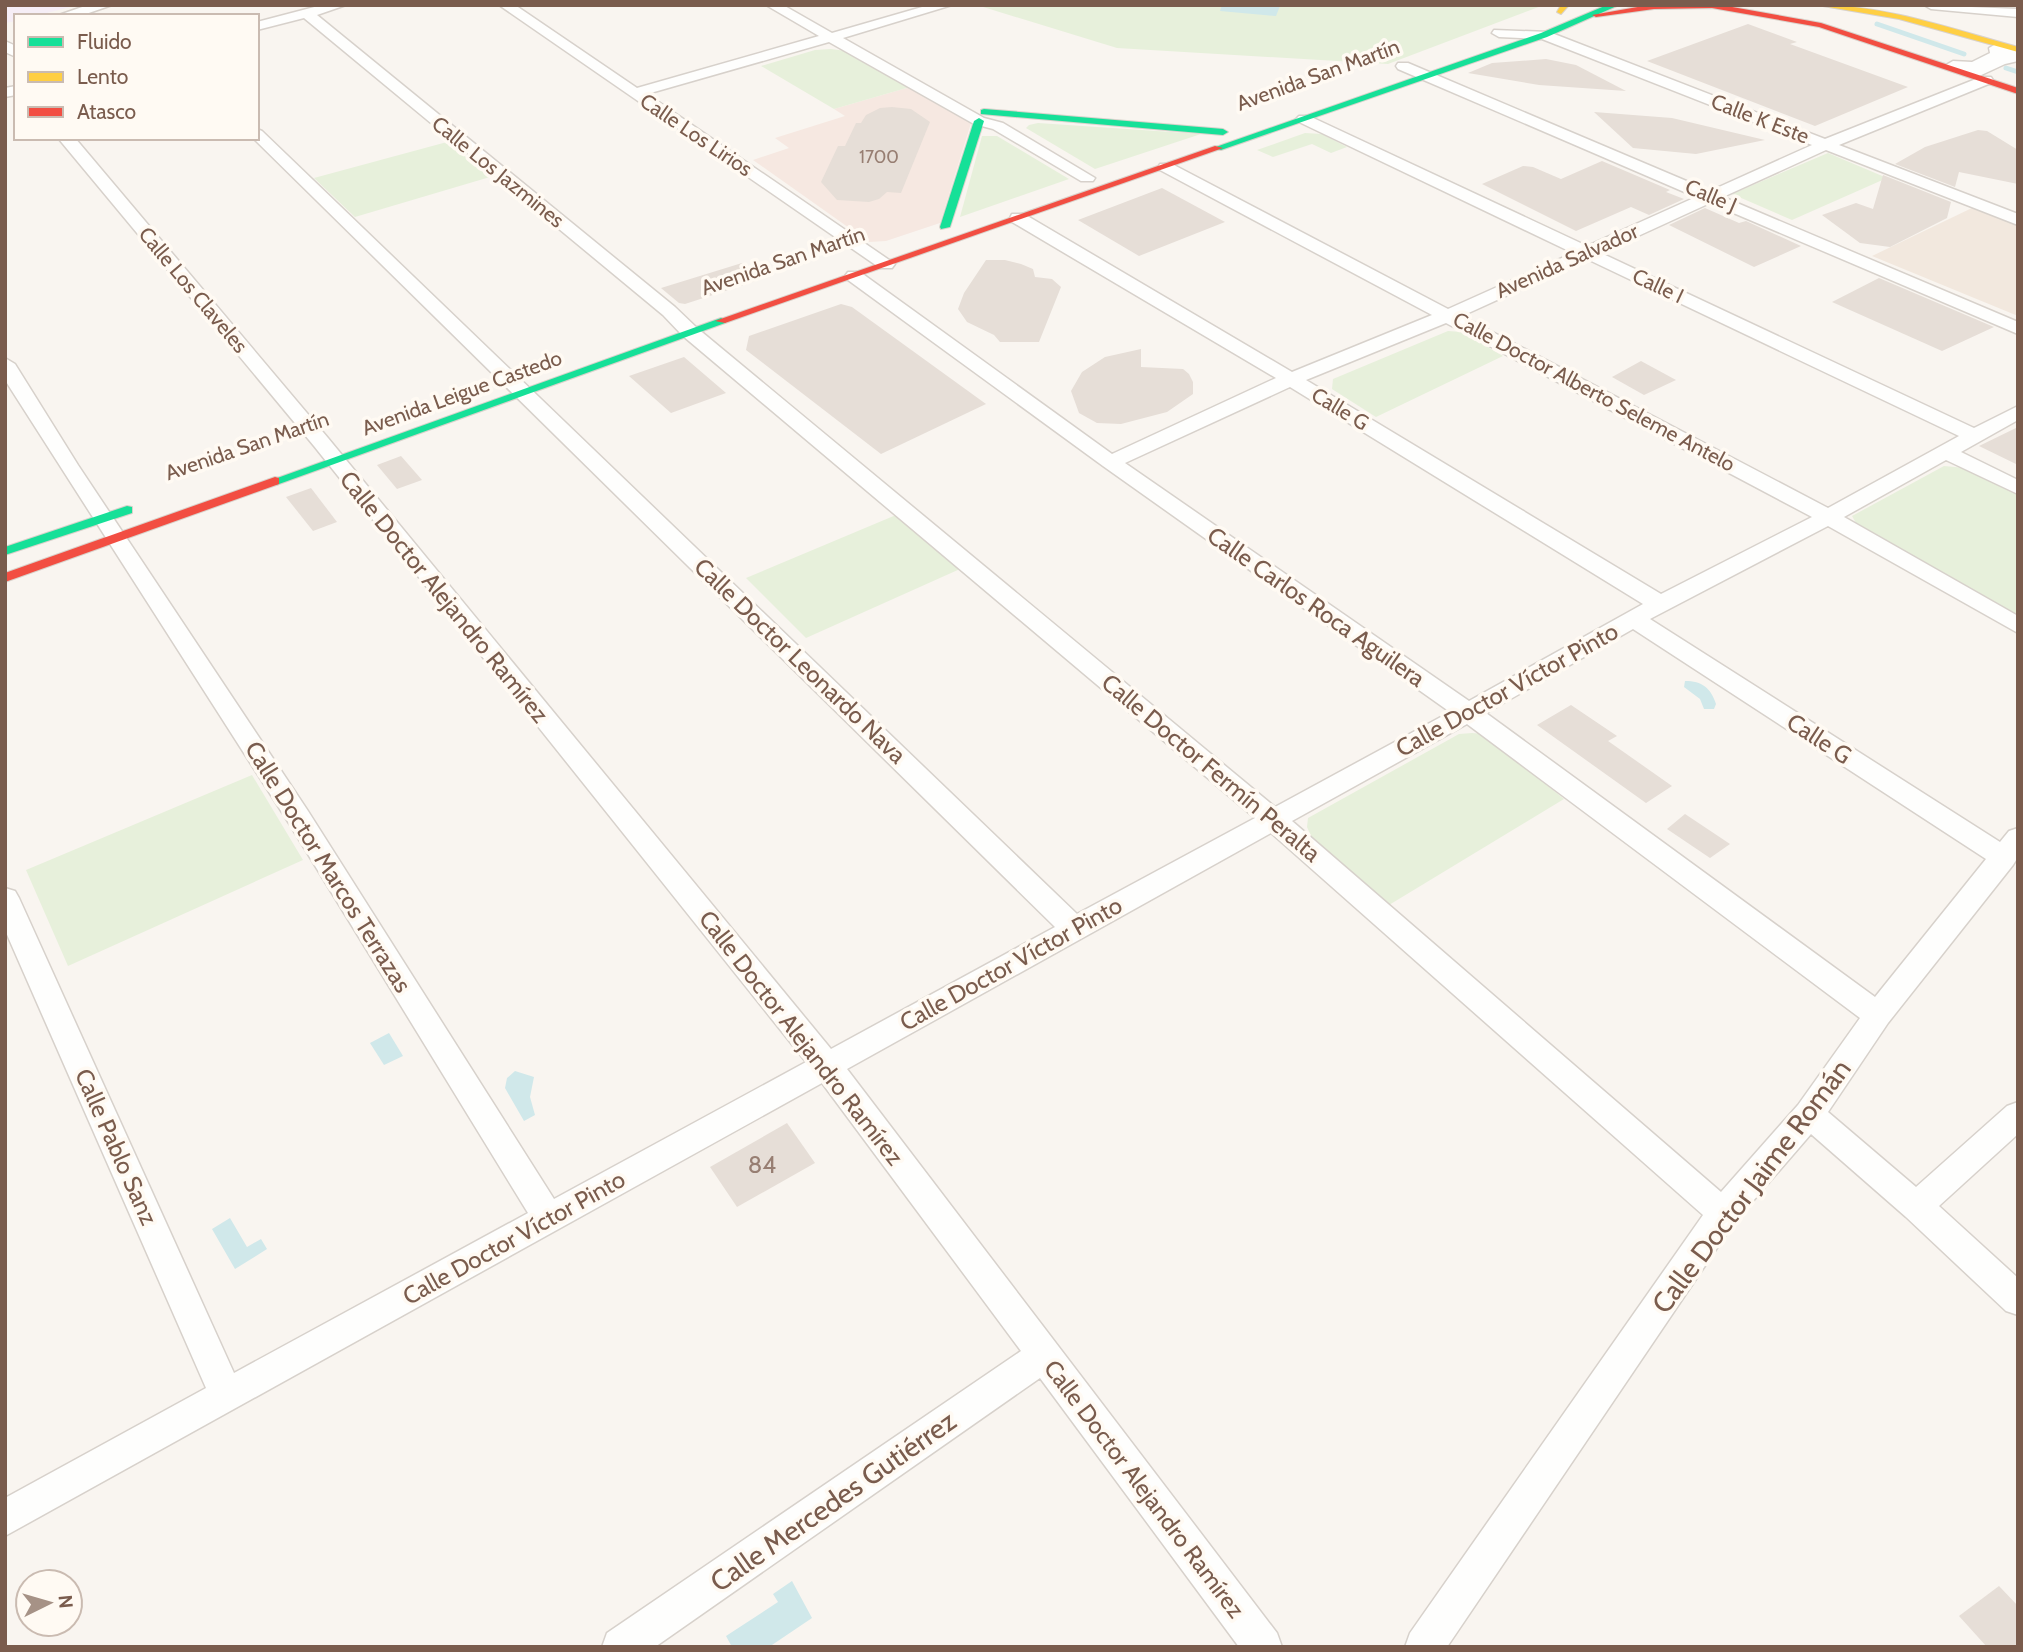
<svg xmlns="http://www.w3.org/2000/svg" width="2023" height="1652" font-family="Cabin,sans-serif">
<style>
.residential{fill:#f2e8de}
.commercial{fill:#f6e8e1}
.education{fill:#f6eef6}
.green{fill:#e7f0db}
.water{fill:#d0e8ea}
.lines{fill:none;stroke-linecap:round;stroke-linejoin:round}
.stream{stroke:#d0e8ea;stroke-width:5}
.building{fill:#e6ded7}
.street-casing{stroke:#d7d1cb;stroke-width:3}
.fast-casing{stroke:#d9d2cb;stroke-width:2}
.slow-casing{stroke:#d9d2cb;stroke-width:2}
.jam-casing{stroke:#d9d2cb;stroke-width:2}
.street{fill:#fefefd;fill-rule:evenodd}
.fast{fill:#16e098;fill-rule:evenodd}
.slow{fill:#ffcf43;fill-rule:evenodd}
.jam{fill:#f24e42;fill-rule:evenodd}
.labels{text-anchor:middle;stroke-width:7;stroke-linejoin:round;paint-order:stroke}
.far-number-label{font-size:18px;fill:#977e72}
.far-street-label{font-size:21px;fill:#7a5c4d;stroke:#fffaf3}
.street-label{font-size:24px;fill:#7a5c4d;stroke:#fffaf3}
.near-number-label{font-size:24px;fill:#977e72}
.near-street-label{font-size:28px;fill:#7a5c4d;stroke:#fffaf3}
</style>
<rect width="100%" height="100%" fill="#f9f5f0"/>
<path class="residential" d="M1974,207L2018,226V316L1872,256Z"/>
<path class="commercial" d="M910,87L972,120L940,223L886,241L869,242L753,160L789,148L775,138L845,116L834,109Z"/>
<path class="education" d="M5,5H78L35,16H16V21L5,23Z"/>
<g class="green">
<path d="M1544,5L1388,64L1117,48L980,6Z"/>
<path d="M831,49L846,51L910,87L834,109L761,66L815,50Z"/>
<path d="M1038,123L1201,134L1095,169L1026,128L1029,125Z"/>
<path d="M1305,133L1322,134L1347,147L1331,153L1312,144L1273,157L1257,150Z"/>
<path d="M982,136H997L1069,179L960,217Z"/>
<path d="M447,142L490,177L355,217L314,178Z"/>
<path d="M1828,153L1887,178L1792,220L1732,194Z"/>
<path d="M1448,331L1462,332L1503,356L1376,417L1332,389L1333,379Z"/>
<path d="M1944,466L1966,468L2018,494V619L1860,530L1852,516Z"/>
<path d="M896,515L960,569L806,638L746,578Z"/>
<path d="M1472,733L1484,734L1564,799L1389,905L1311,836L1307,827L1308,818L1459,734Z"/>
<path d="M252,775L303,860L68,966L26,870Z"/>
</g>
<g class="water">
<path d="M1222,5H1274L1280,6L1276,16L1220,11Z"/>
<path d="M1685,681C1702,681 1711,688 1716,704L1714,709H1704L1700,699L1684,687Z"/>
<path d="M389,1033L403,1056L384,1065L370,1043Z"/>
<path d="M515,1071L534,1077L530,1097L535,1115L524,1121L505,1088L507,1078Z"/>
<path d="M230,1218L247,1247L261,1239L267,1249L235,1269L212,1229Z"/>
<path d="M792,1581L812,1618L769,1647H732L726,1636L778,1602L773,1594Z"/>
</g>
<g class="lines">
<g class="stream">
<path d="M1877,24L1964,54"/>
<path d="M2006,68L2018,72"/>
</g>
</g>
<g class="building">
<path d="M1748,24L1797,42L1790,44L1908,87L1815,126L1647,61Z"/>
<path d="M1546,59L1576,65L1626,91L1539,85L1468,73L1492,63Z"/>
<path d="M892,107L911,109L930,122L901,193L887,192L879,199L869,202L837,200L821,182L838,146H845L856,123H861L866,115L880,108Z"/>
<path d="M1594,112L1672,118L1765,140L1696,154L1633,148Z"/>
<path d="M1978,130L1987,131L2018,150V184L1959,172L1955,187L1895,164L1925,147Z"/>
<path d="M1602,161L1670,190L1666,192L1684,199L1649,215L1631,207L1576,231L1482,184L1523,166L1533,167L1561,179Z"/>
<path d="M1883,175L1951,202L1947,218L1890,247L1860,243L1822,215L1856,203L1873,209Z"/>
<path d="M1162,188L1225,222L1139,256L1078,220Z"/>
<path d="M1705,208L1739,223L1746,221L1801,246L1754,267L1669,225Z"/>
<path d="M986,260H1005L1021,264L1033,269L1035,277L1052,279L1061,287L1039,342H1000L994,335L967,322L958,309L964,293Z"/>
<path d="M742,263L762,279L685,304L679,303L661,288Z"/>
<path d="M1879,278L1994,327L1942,351L1832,302Z"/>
<path d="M841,304L852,307L986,404L881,454L746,350L749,336Z"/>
<path d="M1141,349V367L1183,369L1189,374L1193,382V394L1167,412L1121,424L1097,423L1079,413L1071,391L1082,372L1105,357Z"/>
<path d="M684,357L726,393L671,413L629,376Z"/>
<path d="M1641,361L1676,380L1644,395L1612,377Z"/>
<path d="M2018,427V465L1979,446Z"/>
<path d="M401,456L422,480L397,489L377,465Z"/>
<path d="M311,488L337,522L313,531L286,497Z"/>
<path d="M1571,705L1617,736L1608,741L1672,786L1646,803L1537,725Z"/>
<path d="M1685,814L1730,844L1710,858L1667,829Z"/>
<path d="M787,1123L815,1163L737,1207L710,1167Z"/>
<path d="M1999,1586L2018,1606V1647H1987L1959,1616Z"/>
</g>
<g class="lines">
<g class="street-casing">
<g id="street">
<path d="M88,5H112L80,16H56Z"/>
<path d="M322,5H346L317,15L675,307L697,328L1275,807L1450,712L1103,466L848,280L845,276L848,272H860L1112,454L1276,378L1012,222L1010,218L1012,214H1024L1292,372L1432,315L1160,170L1158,167L1160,164H1172L1448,309L1573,253L1299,122L1296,119L1299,116H1309L1587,246L1696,197L1398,69L1396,66L1398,63H1408L1710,191L1812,145L1542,39L1499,37L1492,33L1494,30L1549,32L1825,139L1981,77H1991L1993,80L1991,83L1839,145L2018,214V225L1826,150L1723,197L2018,322V334L1710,203L1601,253L1974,428L2018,406V420L1961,452L2018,480V494L1946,460L1844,517L2018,616V633L1828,526L1650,619L2000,842L2009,831L2018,828V857L2013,865L1888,1023L1828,1112L1916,1187L2007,1106L2018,1102V1134L1939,1206L2018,1278V1315L2006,1311L1906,1217L1811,1134L1734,1223L1447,1647H1405L1410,1633L1703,1215L1271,833L847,1069L1277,1633L1282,1647H1239L1040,1378L655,1647H602L607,1633L1021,1351L822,1083L5,1536V1498L206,1388L5,930V888L15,891L19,898L234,1373L528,1213L290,825L5,380V358L15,364L78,465L308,811L554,1199L806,1062L314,446L58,138H75L328,438L831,1049L1055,927L253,138H257V129L262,131L1077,914L1255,818L683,336L663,315L304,18L257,30V22ZM1587,259L1959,436L1828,508L1462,316ZM1446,323L1812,517L1661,594L1306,380ZM1290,387L1643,604L1469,701L1125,463ZM1633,629L1986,859L1875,997L1486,713ZM1467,724L1860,1018L1798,1105L1721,1192L1292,821Z"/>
<path d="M499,5H515L637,88L819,36L766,5H783L832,33L929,5H952L843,38L984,118L1003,123L1095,178L1093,181H1081L993,129L974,124L829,42L647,94L895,264L892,268H880Z"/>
<path d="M1924,5L2018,9V17L1931,9Z"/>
<path d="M5,41L16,46V57L5,52Z"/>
<path d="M1996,44L2018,50V61L2005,64L1977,77L1946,65L1953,61L1972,62L1990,53L1989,48Z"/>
<path d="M16,86V95L5,97V88Z"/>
</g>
</g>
<g class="fast-casing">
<g id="fast">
<path d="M1607,5H1619L1547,37L1221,150L1213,148L1541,33Z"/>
<path d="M984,109L1223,129L1228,132L1223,135L981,114V110Z"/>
<path d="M979,118L984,121L950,227L941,229L940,227L974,121Z"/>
<path d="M721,318L727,321L725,323L279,484L275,485L269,481Z"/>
<path d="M127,506L132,507V513L5,555V547Z"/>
</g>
</g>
<g class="slow-casing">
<g id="slow">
<path d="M1561,5H1569L1561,14L1557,12Z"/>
<path d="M1817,5C1886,5 1952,29 2018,47V52L1899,19Z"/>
</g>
</g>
<g class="jam-casing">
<g id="jam">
<path d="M1649,5H1721L1821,23L2018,88V94L1819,27L1712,8L1654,9L1596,17L1592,15Z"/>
<path d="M1215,146L1223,148L725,323L715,321Z"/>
<path d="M275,477L279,478V484L5,582V573Z"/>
</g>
</g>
<use href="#street" class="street"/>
<use href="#fast" class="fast"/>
<use href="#slow" class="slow"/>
<use href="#jam" class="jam"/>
</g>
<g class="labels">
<g class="far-number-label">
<text x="879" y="163">1700</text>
</g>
<g class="far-street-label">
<text transform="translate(1318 75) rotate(-20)" y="7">Avenida San Martín</text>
<text transform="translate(1760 119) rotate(21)" y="7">Calle K Este</text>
<text transform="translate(696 135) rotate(34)" y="7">Calle Los Lirios</text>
<text transform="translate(498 172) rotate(39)" y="7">Calle Los Jazmines</text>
<text transform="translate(1711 196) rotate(23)" y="7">Calle J</text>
<text transform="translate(783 261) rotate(-19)" y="7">Avenida San Martín</text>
<text transform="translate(1567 261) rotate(-24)" y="7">Avenida Salvador</text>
<text transform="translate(1658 286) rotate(25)" y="7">Calle I</text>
<text transform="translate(193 290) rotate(50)" y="7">Calle Los Claveles</text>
<text transform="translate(1594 392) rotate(28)" y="7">Calle Doctor Alberto Seleme Antelo</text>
<text transform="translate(462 393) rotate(-20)" y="7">Avenida Leigue Castedo</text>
<text transform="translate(1340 409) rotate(31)" y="7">Calle G</text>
<text transform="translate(247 446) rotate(-19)" y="7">Avenida San Martín</text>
</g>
<g class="street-label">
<text transform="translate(444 597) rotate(51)" y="8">Calle Doctor Alejandro Ramírez</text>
<text transform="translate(1316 607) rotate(35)" y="8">Calle Carlos Roca Aguilera</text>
<text transform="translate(800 661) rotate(44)" y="8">Calle Doctor Leonardo Nava</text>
<text transform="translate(1507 690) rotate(-29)" y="8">Calle Doctor Víctor Pinto</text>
<text transform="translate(1819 739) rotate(33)" y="8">Calle G</text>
<text transform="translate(1211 768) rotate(40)" y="8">Calle Doctor Fermín Peralta</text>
<text transform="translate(328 867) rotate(58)" y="8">Calle Doctor Marcos Terrazas</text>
<text transform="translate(1011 964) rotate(-29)" y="8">Calle Doctor Víctor Pinto</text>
<text transform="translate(801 1038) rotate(52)" y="8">Calle Doctor Alejandro Ramírez</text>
<text transform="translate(116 1147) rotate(66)" y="8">Calle Pablo Sanz</text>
<text transform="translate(514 1238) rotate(-29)" y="8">Calle Doctor Víctor Pinto</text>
<text transform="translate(1144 1489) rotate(53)" y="8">Calle Doctor Alejandro Ramírez</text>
</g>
<g class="near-number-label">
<text x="762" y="1173">84</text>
</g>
<g class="near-street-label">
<text transform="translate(1751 1186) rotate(-53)" y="10">Calle Doctor Jaime Román</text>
<text transform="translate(833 1501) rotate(-35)" y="10">Calle Mercedes Gutiérrez</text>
</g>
</g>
<rect width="2023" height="1652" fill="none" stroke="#7a5c4d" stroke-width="14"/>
<rect x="14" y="14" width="245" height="126" fill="#fffaf3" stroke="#cabbb1" stroke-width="2"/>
<rect x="28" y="37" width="35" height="10" fill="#16e098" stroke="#cabbb1" stroke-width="2"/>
<text x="77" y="49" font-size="21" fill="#7a5c4d">Fluido</text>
<rect x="28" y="72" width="35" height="10" fill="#ffcf43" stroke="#cabbb1" stroke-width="2"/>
<text x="77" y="84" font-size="21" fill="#7a5c4d">Lento</text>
<rect x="28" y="107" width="35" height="10" fill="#f24e42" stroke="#cabbb1" stroke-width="2"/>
<text x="77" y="119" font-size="21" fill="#7a5c4d">Atasco</text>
<g transform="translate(49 1603) rotate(85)"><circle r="33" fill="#fffaf3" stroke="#cabbb1" stroke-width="2"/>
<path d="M0-5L12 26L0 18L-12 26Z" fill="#a69286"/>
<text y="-10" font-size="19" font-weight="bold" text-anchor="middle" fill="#7a5c4d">N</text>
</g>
</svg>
